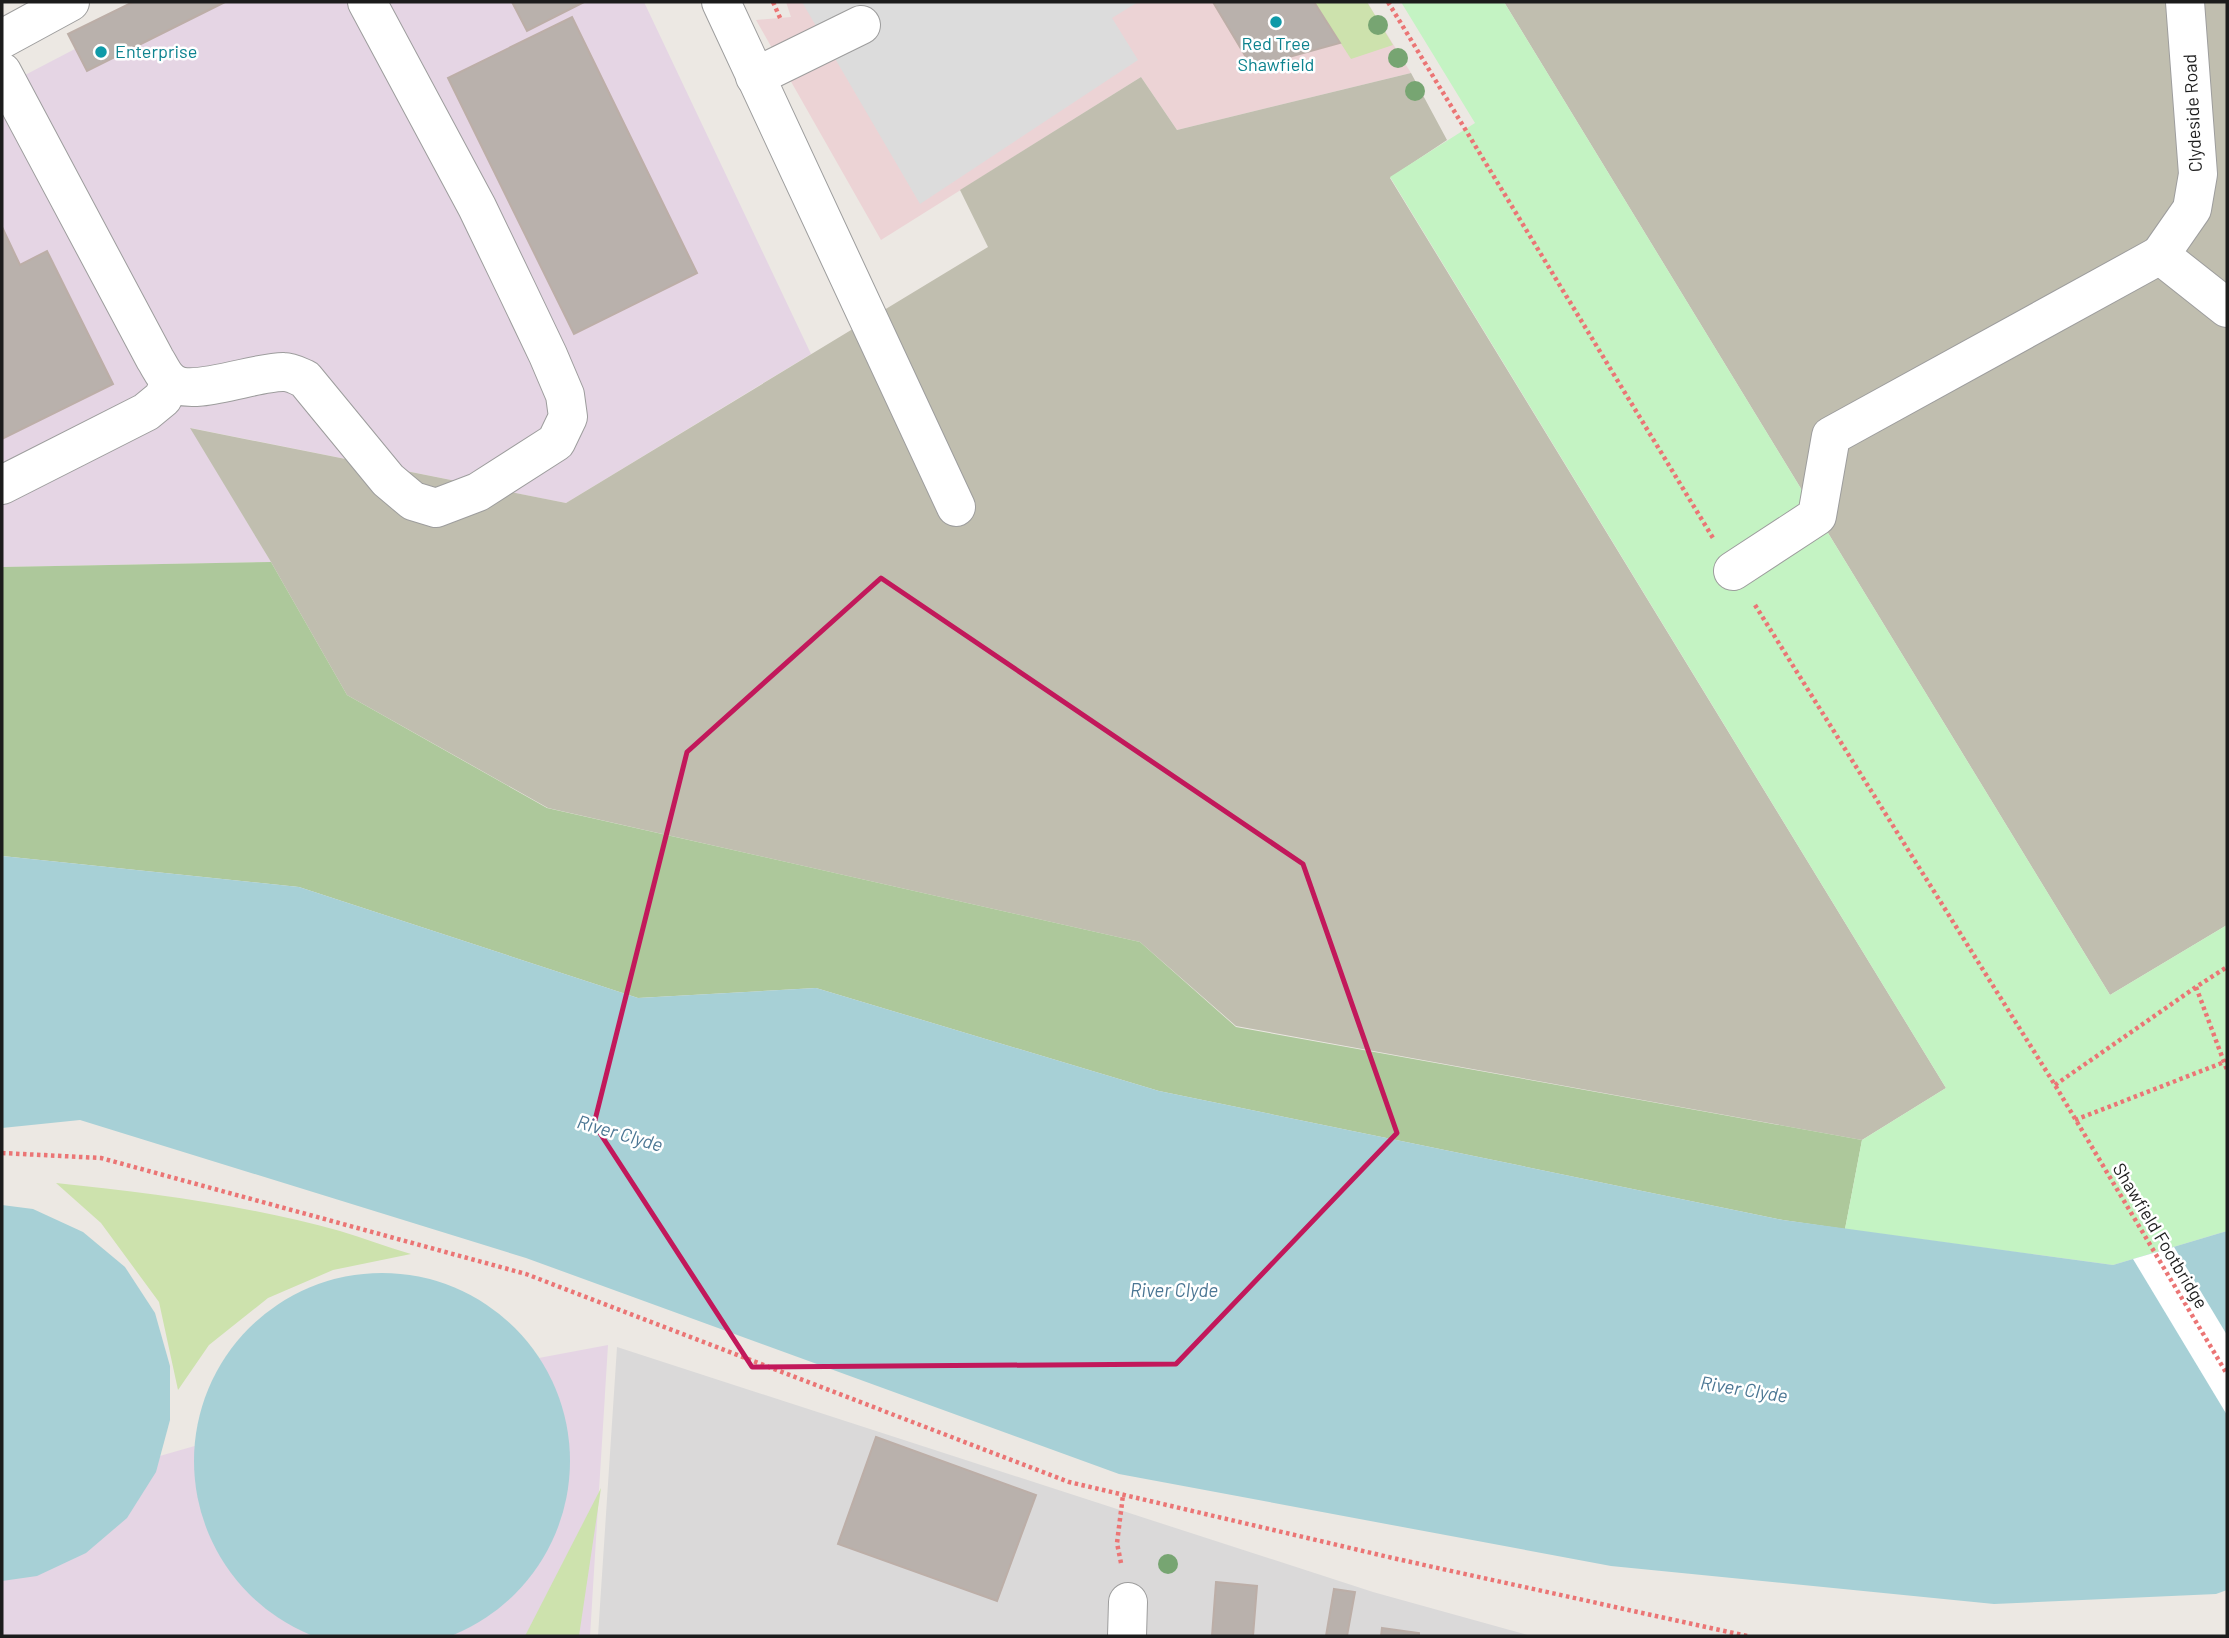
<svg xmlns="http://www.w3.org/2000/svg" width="2229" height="1638" font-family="Barlow,sans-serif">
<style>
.residential{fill:#dad9d9}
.commercial{fill:#ecd3d5}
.industrial{fill:#e5d5e4}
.construction{fill:#c0beaf}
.grass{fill:#cde2ad}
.forest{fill:#adc89b}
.park{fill:#c4f3c3}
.parking{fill:#dcdcdc}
.water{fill:#a7d0d6}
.pier{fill:#fff}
.building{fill:#b9b1ac;stroke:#bcaea7;stroke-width:2}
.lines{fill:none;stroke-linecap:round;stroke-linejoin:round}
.minor-casing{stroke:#9d9d9d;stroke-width:40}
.path{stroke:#eb7575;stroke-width:4.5;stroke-dasharray:3.5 3.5;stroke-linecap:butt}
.minor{stroke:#fff;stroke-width:38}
.tree{fill:#77a572}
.marked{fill:none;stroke:#c2185b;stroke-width:5;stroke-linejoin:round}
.culture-dot{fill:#0f9aa8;stroke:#fff;stroke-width:2.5}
.labels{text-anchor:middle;stroke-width:5;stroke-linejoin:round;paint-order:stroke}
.culture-label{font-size:18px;fill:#0d838f;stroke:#fff}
.street-label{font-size:18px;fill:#1c1c1c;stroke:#fff}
.water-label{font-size:19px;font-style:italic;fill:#4c7794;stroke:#fff}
</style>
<rect width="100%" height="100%" fill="#ece8e3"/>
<path class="residential" d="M617,1347L1373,1592L1531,1636H598Z"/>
<path class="commercial" d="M786,2H1367L1411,73L1177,130L1141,77L881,240L756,20L791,17Z"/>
<g class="industrial">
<path d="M165,2H644L811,354L566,503L191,428L271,562L2,567V87Z"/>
<path d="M608,1345L590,1636H2V1501L433,1378Z"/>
</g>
<g class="construction">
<path d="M1504,2H2227V925L2110,995Z"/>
<path d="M1411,73L1447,140L1390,178L1946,1088L1862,1140L1236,1026L1140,942L548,808L347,695L271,562L190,428L566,503L988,247L960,190L1141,77L1177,130Z"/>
</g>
<g class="grass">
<path d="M1314,2H1367L1393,45L1351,59Z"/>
<path d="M56,1183C151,1193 247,1205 340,1231C363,1238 387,1247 411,1254L333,1270L268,1298L209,1345L178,1390L159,1302L101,1223Z"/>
<path d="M601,1488L579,1636H525Z"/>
</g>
<path class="forest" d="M271,562L347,695L547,808L1140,942L1236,1027L1862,1140L1845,1229L1783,1220L1159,1091L816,988L638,998L299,887L2,856V567Z"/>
<path class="park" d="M1401,2H1504L2110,995L2227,925V1231L2113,1265L1845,1229L1862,1140L1946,1088L1390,177L1475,123Z"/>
<path class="parking" d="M802,2H1138L1112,18L1138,60L920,204Z"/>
<g class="water">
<path d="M2,856L299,887L638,998L816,988L1159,1091L1783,1220L2113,1265L2227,1231V1590L2216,1594L1994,1604L1611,1566L1119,1474L526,1258L80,1120L2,1128Z"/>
<path d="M2,1205L33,1209L83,1232L125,1267L155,1313L170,1366V1420L156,1472L127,1518L86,1553L37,1576L2,1581Z"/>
<circle cx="382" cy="1461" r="188"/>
</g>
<path class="pier" d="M2174,1247L2227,1335V1415L2133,1259Z"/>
<g class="building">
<path d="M133,2H225L87,71L68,34Z"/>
<path d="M512,2H584L527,31Z"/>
<path d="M1213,2H1314L1340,43L1252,67Z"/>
<path d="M572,17L697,273L574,334L448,78Z"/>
<path d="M2,227L20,265L47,251L113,384L2,439Z"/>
<path d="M876,1437L1036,1495L997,1601L838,1544Z"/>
<path d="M1216,1582L1257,1586L1253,1636H1212Z"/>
<path d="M1334,1589L1355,1592L1347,1636H1326Z"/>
<path d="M1382,1628L1419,1633V1636H1381Z"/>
</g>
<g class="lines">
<g class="minor-casing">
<g id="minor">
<path d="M721,2L956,507"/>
<path d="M2185,2L2198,174L2192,209L2160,255L2227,308"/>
<path d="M2,39L70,2"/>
<path d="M2,72L155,359C159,365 164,377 171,382C192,398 256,371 284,372C291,372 298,376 305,379L388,480L413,501L436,508L478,492L556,442L568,417L565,395L548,355L516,288L477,207L367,2"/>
<path d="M755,77L861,25"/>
<path d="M2,485L146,412L163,398L170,381"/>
<path d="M1733,571L1817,516L1831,436L2160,255"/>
<path d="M1127,1636L1128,1602"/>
</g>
</g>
<g class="path">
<path d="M773,2L781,20"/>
<path d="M1388,2L1713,538"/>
<path d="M1755,605L2055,1085L2227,1374"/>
<path d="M2196,987L2227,1070"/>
<path d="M2055,1085L2196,987L2227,967"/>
<path d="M2075,1120L2227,1061"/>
<path d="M2,1153L101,1158L526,1274L1069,1482L1397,1559L1747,1636"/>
<path d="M1121,1563L1117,1543L1123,1495"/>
</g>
<use href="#minor" class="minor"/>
</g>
<g class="tree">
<circle cx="1378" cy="25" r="10"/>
<circle cx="1398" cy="58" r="10"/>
<circle cx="1415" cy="91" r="10"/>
<circle cx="1168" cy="1564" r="10"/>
</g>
<path class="marked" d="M881,578L1303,864L1397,1133L1176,1364L752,1367L594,1124L687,752Z"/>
<g class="culture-dot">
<circle cx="1276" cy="22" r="7"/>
<circle cx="101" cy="52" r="7"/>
</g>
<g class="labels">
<g class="culture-label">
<text x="1276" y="50">Red Tree<tspan x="1276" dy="21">Shawfield</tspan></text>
<text x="115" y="58" text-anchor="start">Enterprise</text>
</g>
<g class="street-label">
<text transform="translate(2193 113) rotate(-93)" y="6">Clydeside Road</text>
<text transform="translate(2160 1236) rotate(59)" y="6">Shawfield Footbridge</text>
</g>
<g class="water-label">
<text transform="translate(620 1133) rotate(16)" y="7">River Clyde</text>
<text x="1174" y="1297">River Clyde</text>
<text transform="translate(1744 1389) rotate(9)" y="7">River Clyde</text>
</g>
</g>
<rect width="2229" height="1638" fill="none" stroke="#1c1c1c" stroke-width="7"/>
</svg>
